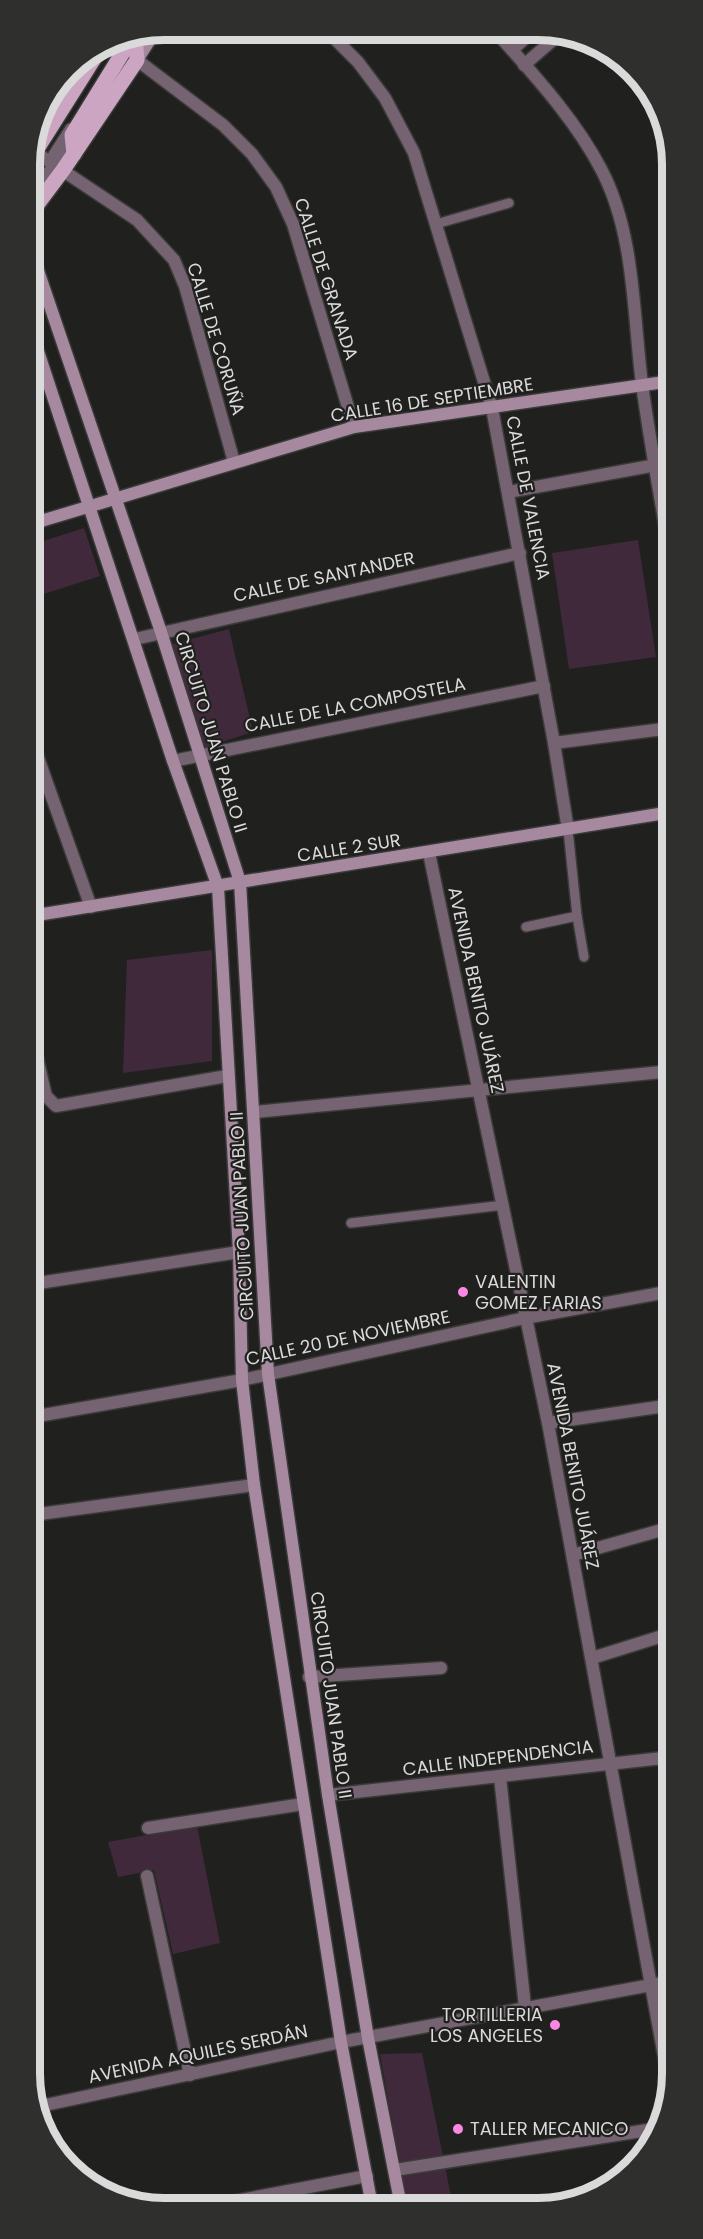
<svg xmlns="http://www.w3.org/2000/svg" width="703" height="2239" font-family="Poppins,sans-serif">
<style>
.green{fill:#40293b}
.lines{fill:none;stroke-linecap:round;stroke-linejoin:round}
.service-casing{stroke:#3a3b39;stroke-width:12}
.minor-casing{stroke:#3a3b39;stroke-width:15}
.secondary-casing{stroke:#3a3b39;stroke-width:15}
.primary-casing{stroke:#3a3b39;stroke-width:18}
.service{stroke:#766371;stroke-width:9}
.minor{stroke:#766371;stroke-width:12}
.secondary{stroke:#a6889f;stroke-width:12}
.primary{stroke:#cca5c3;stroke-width:15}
.poi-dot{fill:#fb87e5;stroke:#20211f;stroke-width:2}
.labels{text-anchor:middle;stroke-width:4.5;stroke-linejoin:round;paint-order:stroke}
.street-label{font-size:18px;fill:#d9dad9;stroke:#20211f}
.poi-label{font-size:18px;fill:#d9dad9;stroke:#20211f;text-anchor:start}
.rim{fill:none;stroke:#d9dad9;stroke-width:8}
</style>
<rect width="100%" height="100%" fill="#20211f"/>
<g class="green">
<path d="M84,528L100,576L31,598V545Z"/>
<path d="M638,540L656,657L569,669L552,553Z"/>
<path d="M229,629L253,732L203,748L169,645Z"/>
<path d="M212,950V1061L123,1073L127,960Z"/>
<path d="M197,1826L220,1943L173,1954L154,1870L118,1877L108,1842Z"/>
<path d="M422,2053L453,2206H407L380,2054Z"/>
</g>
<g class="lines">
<g class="service-casing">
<g id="service">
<path d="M50,159L70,128"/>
<path d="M30,195L72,139"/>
<path d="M436,224L509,203"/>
<path d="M568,830L577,916"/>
<path d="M526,927L577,916L584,957"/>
<path d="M351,1223L504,1205"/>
</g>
</g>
<g class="minor-casing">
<g id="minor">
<path d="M327,31L358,62L385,98L414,153L492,408L554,743L568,830"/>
<path d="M496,32C533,74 575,119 601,169C635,233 633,314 642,384C650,443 661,501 671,560"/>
<path d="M512,50L532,32"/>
<path d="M137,60L223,125L252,154L276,187L293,224L354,427"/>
<path d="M524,65L561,33"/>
<path d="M32,150L137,220L174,260L185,286L234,462"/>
<path d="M31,362L40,359"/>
<path d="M508,492L656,465"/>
<path d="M135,639L520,553"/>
<path d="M31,738L91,907"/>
<path d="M554,743L671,728"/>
<path d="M173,761L544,686"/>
<path d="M429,853L548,1423L670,2089"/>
<path d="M31,1032L46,1096L56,1106L227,1076"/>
<path d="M255,1112L672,1071"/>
<path d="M32,1284L239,1252"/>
<path d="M32,1417L242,1380L525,1318L672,1291"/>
<path d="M548,1423L672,1405"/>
<path d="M32,1515L254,1485"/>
<path d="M573,1555L672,1527"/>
<path d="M592,1658L672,1633"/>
<path d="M309,1677L441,1668"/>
<path d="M500,1777L525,2007"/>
<path d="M328,1795L672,1757"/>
<path d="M148,1828L303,1804"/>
<path d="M147,1876L190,2075"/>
<path d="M36,2107L341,2042L673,1981"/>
<path d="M395,2170L654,2129"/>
<path d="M209,2206L367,2176"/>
</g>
</g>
<g class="secondary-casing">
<g id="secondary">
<path d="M137,60L155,32"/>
<path d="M40,114L45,107"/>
<path d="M30,247L161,632L240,882L268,1374L328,1795L368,2038L401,2206"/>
<path d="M30,327L173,761L218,887L239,1252L242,1380L254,1485L341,2042L372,2206"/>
<path d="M31,524L354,427L671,381"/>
<path d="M31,916L671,812"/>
</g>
</g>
<g class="primary-casing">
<g id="primary">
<path d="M74,154L72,135L133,36"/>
<path d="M30,160L100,49"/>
<path d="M30,214L63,170L137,60L135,36"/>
</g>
</g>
<use href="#service" class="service"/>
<use href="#minor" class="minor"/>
<use href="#secondary" class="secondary"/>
<use href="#primary" class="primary"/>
</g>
<g class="poi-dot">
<circle cx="463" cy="1292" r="6"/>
<circle cx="555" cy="2025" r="6"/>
<circle cx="458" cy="2129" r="6"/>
</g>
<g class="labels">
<g class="street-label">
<text transform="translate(326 279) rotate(72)" y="6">CALLE DE GRANADA</text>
<text transform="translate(216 339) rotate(73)" y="6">CALLE DE CORUÑA</text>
<text transform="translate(432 400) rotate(-9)" y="6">CALLE 16 DE SEPTIEMBRE</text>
<text transform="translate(528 498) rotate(79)" y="6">CALLE DE VALENCIA</text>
<text transform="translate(324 577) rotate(-12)" y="6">CALLE DE SANTANDER</text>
<text transform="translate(355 705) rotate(-11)" y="6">CALLE DE LA COMPOSTELA</text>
<text transform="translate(211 732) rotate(73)" y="6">CIRCUITO JUAN PABLO II</text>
<text transform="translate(349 848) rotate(-9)" y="6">CALLE 2 SUR</text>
<text transform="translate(476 990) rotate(78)" y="6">AVENIDA BENITO JUÁREZ</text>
<text transform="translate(242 1216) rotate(-93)" y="6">CIRCUITO JUAN PABLO II</text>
<text transform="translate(348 1338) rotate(-12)" y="6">CALLE 20 DE NOVIEMBRE</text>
<text transform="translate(573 1466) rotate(79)" y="6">AVENIDA BENITO JUÁREZ</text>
<text transform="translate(331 1695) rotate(82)" y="6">CIRCUITO JUAN PABLO II</text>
<text transform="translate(498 1758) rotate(-7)" y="6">CALLE INDEPENDENCIA</text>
<text transform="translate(198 2054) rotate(-12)" y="6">AVENIDA AQUILES SERDÁN</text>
</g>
<g class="poi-label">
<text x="475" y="1288">VALENTIN<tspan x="475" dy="21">GOMEZ FARIAS</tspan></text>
<text x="543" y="2021" text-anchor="end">TORTILLERIA<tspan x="543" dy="21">LOS ANGELES</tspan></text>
<text x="470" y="2135">TALLER MECANICO</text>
</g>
</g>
<path d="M0 0H703V2239H0ZM164 40H538A124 124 0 0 1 662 164V2074A124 124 0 0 1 538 2198H164A124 124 0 0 1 40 2074V164A124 124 0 0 1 164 40Z" fill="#2f302e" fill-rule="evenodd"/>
<path class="rim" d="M164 40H538A124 124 0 0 1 662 164V2074A124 124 0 0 1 538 2198H164A124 124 0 0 1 40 2074V164A124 124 0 0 1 164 40Z"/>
</svg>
